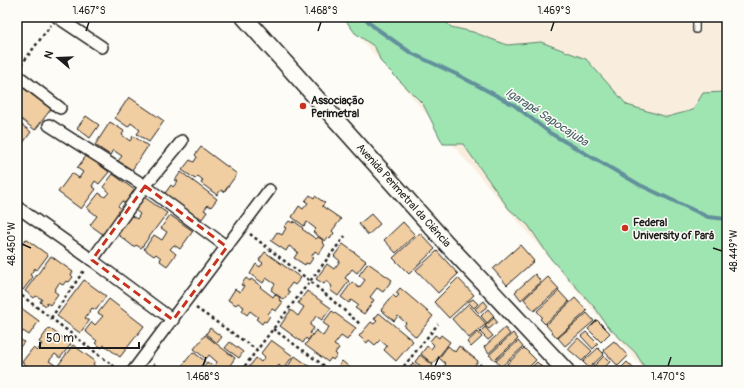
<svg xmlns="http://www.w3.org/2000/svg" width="744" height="388" font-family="Pangolin,sans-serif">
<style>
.built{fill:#f9eede}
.green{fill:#9ee5b2;stroke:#5d8067}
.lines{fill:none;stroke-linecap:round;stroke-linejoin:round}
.stream{stroke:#62909b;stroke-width:4}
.building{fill:#f1cea2;stroke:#1c1c1c}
.lane-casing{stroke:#1c1c1c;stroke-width:8}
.street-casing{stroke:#1c1c1c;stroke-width:14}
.secondary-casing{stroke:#1c1c1c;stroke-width:19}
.path{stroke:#1c1c1c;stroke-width:2.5;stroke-dasharray:3 3;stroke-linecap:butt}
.lane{stroke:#fdfcf7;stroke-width:5.5}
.street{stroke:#fdfcf7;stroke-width:11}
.secondary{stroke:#fdfcf7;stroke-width:16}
.marked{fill:none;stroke:#c8321e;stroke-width:3;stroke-dasharray:8 5;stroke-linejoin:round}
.ticks{fill:none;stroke:#1c1c1c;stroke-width:1.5}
.poi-dot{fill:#c8321e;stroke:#fdfcf7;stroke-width:1.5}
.labels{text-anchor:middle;stroke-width:3;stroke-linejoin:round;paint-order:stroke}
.poi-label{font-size:11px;font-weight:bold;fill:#1c1c1c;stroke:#fdfcf7;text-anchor:start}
.street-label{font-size:11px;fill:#1c1c1c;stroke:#fdfcf7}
.water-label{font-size:12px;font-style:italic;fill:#456066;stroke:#fdfcf7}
.neatline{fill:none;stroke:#1c1c1c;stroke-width:1.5}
.ticks-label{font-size:10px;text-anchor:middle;fill:#1c1c1c}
</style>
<rect width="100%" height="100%" fill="#fdfcf7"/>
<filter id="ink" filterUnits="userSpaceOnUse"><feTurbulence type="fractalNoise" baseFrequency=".025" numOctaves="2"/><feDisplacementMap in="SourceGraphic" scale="8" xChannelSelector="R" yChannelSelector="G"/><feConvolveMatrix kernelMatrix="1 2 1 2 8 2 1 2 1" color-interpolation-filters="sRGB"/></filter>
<g filter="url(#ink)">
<path class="built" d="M341,17H727V371H645L401,84Z"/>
<path class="green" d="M343,17H441L451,27L473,32L507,45L541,42L586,59L627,105L667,117L693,110L703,93L725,92L727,97V371H647L635,352L607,326L596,309L551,259L528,225L509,209L463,144H443L423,104L381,62L375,47L355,33Z"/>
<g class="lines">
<path class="stream" d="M364,17L373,26L411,53L458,75L514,105L550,133L640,185L708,217L727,219"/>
</g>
<g class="building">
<path d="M17,83L51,109L35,130L17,116Z"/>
<path d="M129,97L164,121L149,142L137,134L140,130L131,123L128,127L115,118Z"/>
<path d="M86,116L99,125L90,138L77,128Z"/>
<path d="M17,121L31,132L17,151Z"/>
<path d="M110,122L124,131L122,135L130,141L133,136L148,146L132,170L118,161L122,156L113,150L110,155L95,145Z"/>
<path d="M201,147L237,174L224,192L221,190L217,195L201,183L203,180L198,176L195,179L182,170L190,160L194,162L197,157L195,155Z"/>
<path d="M87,155L109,172L99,184L95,181L92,186L96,189L81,209L58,192L72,173L79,178L83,172L77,168Z"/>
<path d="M181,172L217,199L211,207L208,205L204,210L207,212L202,219L198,216L196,219L191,215L192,213L183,207L181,210L176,206L178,204L173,199L171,201L163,196L171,185L173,187L178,181L175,180Z"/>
<path d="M113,174L136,191L126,204L122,201L118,206L123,210L104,235L90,225L97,216L87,208L99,193L105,197L109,192L103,187Z"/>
<path d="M310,195L314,198L315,196L325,203L322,206L341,219L332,231L334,233L330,239L328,237L325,241L313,232L316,229L307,222L304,226L292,217L299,206L303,209L308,203L305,201Z"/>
<path d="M144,197L167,213L141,248L136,245L134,247L116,233L130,215L137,219L140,214L135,210Z"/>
<path d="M371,214L380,224L368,235L359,224Z"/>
<path d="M170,215L193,231L180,249L174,245L170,249L176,254L167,266L160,261L161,258L156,254L154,256L144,249L154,235L162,240L167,232L161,228Z"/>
<path d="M289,221L293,223L294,221L303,228L302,229L316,239L318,237L323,240L322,242L325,245L319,254L315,251L311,257L313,258L309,264L306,263L305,265L294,258L298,252L289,246L286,251L271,241L277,232L282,235L286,228L284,227Z"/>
<path d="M403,222L415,235L396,253L384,240Z"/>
<path d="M420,233L435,249L409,274L393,258Z"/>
<path d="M26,239L48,255L37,270L35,268L30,275L33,277L23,290L17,285V260L21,255L17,251Z"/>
<path d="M343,244L366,261L357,273L352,269L345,278L349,281L338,296L330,290L332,286L326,281L324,284L316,279L327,264L334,269L340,261L334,256Z"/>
<path d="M520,245L534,261L507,285L493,269Z"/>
<path d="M437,251L458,274L438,293L416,270Z"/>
<path d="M265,252L301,278L295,285L292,283L287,290L290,292L284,300L271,290L275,284L266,278L263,283L250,274L256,264L260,267L263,263L259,260Z"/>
<path d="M51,256L73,272L71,275L73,277L69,282L66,281L63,285L59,283L54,291L58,294L50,305L47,303L46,306L40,302L42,299L36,296L34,298L25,291Z"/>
<path d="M368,263L392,280L383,292L377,288L370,297L374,300L364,314L355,308L358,305L351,300L349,303L341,297L352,282L359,288L365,280L359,275Z"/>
<path d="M535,274L541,282L521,300L515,292Z"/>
<path d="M548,277L559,289L534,311L524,299Z"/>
<path d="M246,278L250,281L251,279L261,286L260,287L273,297L275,294L280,298L279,300L283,302L276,311L272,309L268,314L270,316L266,322L264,321L262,324L256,319L258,317L250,311L247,315L242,311L244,307L238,303L236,305L228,300L235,289L240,292L244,286L241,285Z"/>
<path d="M458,278L474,295L449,318L434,302Z"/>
<path d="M84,280L106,296L96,310L92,308L85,318L89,321L80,333L57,316Z"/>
<path d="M400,288L433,316L416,337L404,326L406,323L398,316L394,321L381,310L393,295L396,298L399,295L396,293Z"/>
<path d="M307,291L331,308L322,320L316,316L310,325L314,328L310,333L312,335L308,340L306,338L303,343L280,326L291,310L298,316L304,307L298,303Z"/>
<path d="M559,291L569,302L545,324L540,319L542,317L537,311Z"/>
<path d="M575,298L587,311L557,338L546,325Z"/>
<path d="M109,299L144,326L120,357L104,345L102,348L95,343L97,341L85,331L92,322L95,325L103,316L98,313Z"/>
<path d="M473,299L478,304L474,308L468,302Z"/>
<path d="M484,301L488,306L479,313L475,309Z"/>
<path d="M468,304L486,324L469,338L452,319Z"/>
<path d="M17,305L39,321L29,335L23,331L18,338L24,342L17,351Z"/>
<path d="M488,309L494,316L487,323L481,316Z"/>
<path d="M332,311L356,328L347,340L341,336L334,345L339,348L335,353L337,355L333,360L331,358L328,362L305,345L316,330L323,336L329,327L323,323Z"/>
<path d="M379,313L413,341L396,361L384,350L387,346L380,340L375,345L369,340L367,343L359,336L371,322L374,324L377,321L374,319Z"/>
<path d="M587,313L594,321L565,346L558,338Z"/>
<path d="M494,318L497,322L489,329L485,326Z"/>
<path d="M597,320L610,333L601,342L588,329Z"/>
<path d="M485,327L493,336L488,340L480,332Z"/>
<path d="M49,328L71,344L60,358L55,354L49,361L55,365L50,371H37L38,369L33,366L31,369L22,362L33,348L37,351L42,344L39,342Z"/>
<path d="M210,328L222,337L217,343L206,334Z"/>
<path d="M505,328L510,334L489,353L484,347Z"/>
<path d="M478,332L482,337L471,347L467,342Z"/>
<path d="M586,332L598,344L593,349L581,336Z"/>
<path d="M513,333L518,339L495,360L489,355Z"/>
<path d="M205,335L235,358L226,371H223L215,365L217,362L209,355L206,359L194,349Z"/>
<path d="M435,335L439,338L441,335L450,342L433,364L421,354L427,346L431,349L434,345L430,341Z"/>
<path d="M578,338L592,351L582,361L568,349Z"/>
<path d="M271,340L293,356L283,369L279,365L274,371H246L256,358L261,362L265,357L261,353Z"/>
<path d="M518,341L523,347L501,367L496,361Z"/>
<path d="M614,341L628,356L618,366L603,350Z"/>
<path d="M230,342L243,352L239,358L225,348Z"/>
<path d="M73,345L95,361L93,364L95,366L91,371L88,370L87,371H54Z"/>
<path d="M448,346L455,352L459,346L478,361L470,371H467L465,369L463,371H446L442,368L446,364L439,358Z"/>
<path d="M524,348L536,360L525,371H511L512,370L507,364Z"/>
<path d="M598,348L604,354L589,368L583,362Z"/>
<path d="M193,352L205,361L197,371H178Z"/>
<path d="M420,355L433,365L428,371L415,362Z"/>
<path d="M295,356L316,371H290L286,369Z"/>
<path d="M604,356L610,362L600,371H589Z"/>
<path d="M342,361L354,371H335Z"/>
<path d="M207,362L219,371H200Z"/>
<path d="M537,362L546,371H528Z"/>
<path d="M627,362L634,369L631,371H618Z"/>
<path d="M413,363L423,371H407Z"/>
</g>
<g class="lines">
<g class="lane-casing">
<path id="lane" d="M696,30V17"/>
</g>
<g class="street-casing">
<g id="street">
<path d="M57,17L102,47"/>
<path d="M17,75L60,108"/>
<path d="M49,125L145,186L227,247"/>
<path d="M17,207L92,260L173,320"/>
<path d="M92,260L145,186L182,141"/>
<path d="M133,371L269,190"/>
</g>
</g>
<g class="secondary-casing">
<path id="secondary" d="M244,17L447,244L566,371"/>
</g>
<g class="path">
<path d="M21,65L51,25"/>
<path d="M250,234L310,281L360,324"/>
<path d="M17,292L120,371"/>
<path d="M196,308L257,350"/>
<path d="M51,318L85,269"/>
<path d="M273,329L330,370L329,371"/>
<path d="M17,364L26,371"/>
<path d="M153,364L162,371"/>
<path d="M241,371L273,329L345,236"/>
<path d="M400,371L438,324"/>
<path d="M476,371L481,364"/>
</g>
<use href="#lane" class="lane"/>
<use href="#street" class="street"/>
<use href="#secondary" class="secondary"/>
</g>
</g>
<path class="marked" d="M145,186L227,247L173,320L92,260Z"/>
<path class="ticks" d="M86,31L89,22M318,31L321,22M551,31L554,22M22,244L31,248M713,248L722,251M203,366L206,357M435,366L439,357M668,366L671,357"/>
<g class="poi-dot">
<circle cx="303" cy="106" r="4"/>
<circle cx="625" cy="228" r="4"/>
</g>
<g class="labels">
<g class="poi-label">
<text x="311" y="104">Associação<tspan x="311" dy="13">Perimetral</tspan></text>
<text x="633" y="226">Federal<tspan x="633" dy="13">University of Pará</tspan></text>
</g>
<g class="street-label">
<text transform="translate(404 195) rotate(48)" y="4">Avenida Perimetral da Ciência</text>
</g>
<g class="water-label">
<text transform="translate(547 117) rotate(33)" y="4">Igarapé Sapocajuba</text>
</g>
</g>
<rect width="744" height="388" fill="none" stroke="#fdfcf7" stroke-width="44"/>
<g transform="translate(58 58) rotate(289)" stroke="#fdfcf7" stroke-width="3" paint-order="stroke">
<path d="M0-3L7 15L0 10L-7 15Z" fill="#1c1c1c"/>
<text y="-6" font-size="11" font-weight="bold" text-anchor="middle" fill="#1c1c1c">N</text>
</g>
<path d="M40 342v6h99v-6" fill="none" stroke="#1c1c1c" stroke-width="2"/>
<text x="46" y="342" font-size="12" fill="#1c1c1c" stroke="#fdfcf7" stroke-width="3" paint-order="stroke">50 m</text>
<rect x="22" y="22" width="700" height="344" class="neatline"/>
<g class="ticks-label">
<text x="89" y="14">1.467°S</text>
<text x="321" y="14">1.468°S</text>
<text x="554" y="14">1.469°S</text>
<text transform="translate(11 244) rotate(-90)" y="4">48.450°W</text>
<text transform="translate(733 251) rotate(-90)" y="4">48.449°W</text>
<text x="203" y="380">1.468°S</text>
<text x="435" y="380">1.469°S</text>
<text x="668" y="380">1.470°S</text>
</g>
</svg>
